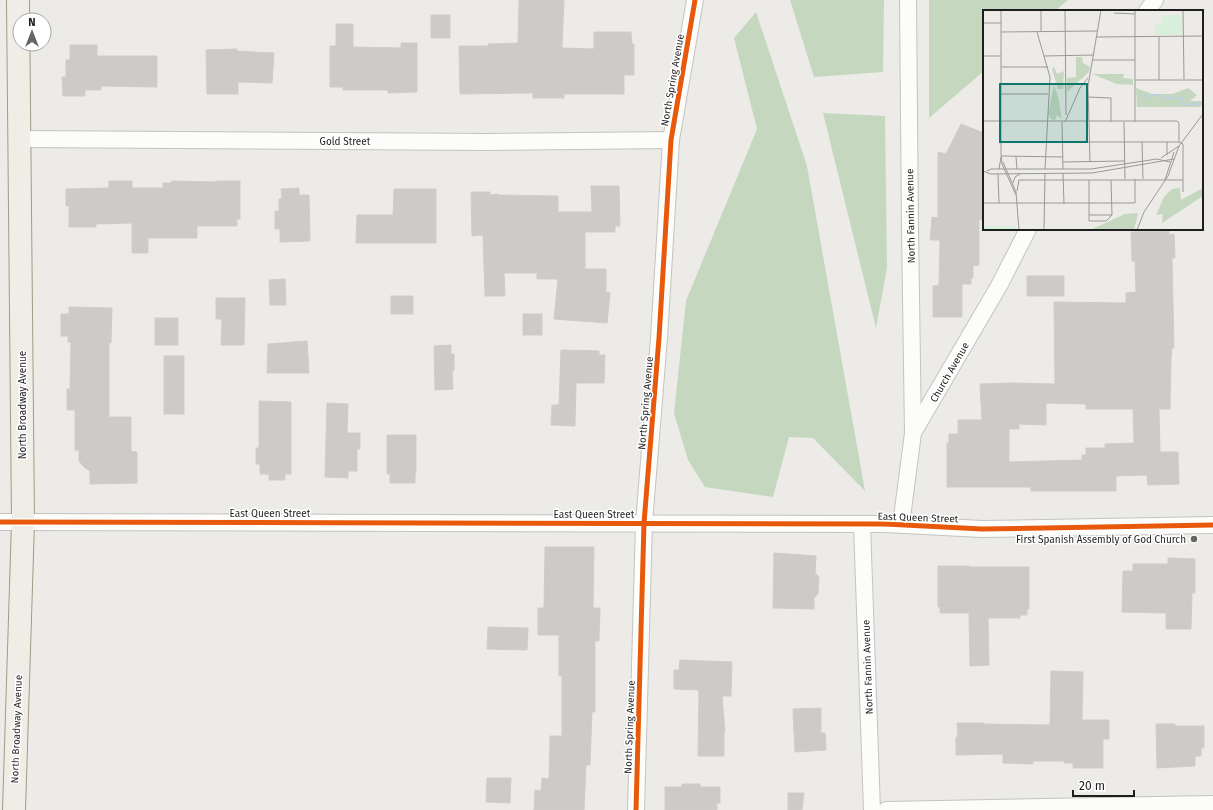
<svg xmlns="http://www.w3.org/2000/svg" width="1213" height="810" font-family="'Fira Sans',sans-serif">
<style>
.forest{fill:#c5d8bf}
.building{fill:#cdcbc8;stroke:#cfcdc9;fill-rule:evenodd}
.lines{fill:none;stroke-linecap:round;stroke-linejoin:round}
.street-casing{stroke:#c3c3c1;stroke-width:18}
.primary-casing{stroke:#a09b86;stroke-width:24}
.street{stroke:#fcfcfb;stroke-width:16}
.primary{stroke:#efede5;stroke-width:22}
.cycleway-casing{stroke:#fff;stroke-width:8}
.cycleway{stroke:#e8590c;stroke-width:5}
.poi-dot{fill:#666664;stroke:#fff;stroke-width:1.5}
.labels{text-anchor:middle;stroke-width:3;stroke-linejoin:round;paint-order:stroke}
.street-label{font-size:10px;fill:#1e1e1e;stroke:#fff}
.poi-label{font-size:10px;fill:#1e1e1e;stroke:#fff;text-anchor:end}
.inset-river{fill:none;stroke:#bed1dc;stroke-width:2}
.inset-road{fill:none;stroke:#9a9997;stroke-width:1}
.view{fill:#0f766e;fill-opacity:0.15;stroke:#0f766e;stroke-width:2}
.inset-edge{fill:none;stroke:#1e1e1e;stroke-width:2}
</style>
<rect width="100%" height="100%" fill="#ecebe7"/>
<g class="forest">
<path d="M790,0H884L883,72L814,77Z"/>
<path d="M929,0H1068L1055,11H984V71L929,118Z"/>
<path d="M756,12L807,166L865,491L813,438L789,437L773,497L705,487L688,460L674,413L686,301L757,129L734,38Z"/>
<path d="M823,113L885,116L887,268L876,328Z"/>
</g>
<g class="building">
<path d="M519,0H564L562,48L594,49V32H631L632,44H634V75H624V94H564V98H533V93L460,94L459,46H488V44L518,43Z"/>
<rect x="431" y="15" width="19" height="23"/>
<path d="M336,24H353V47L401,48V43H417V92L388,93V90H343V87H330V46H336Z"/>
<path d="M70,45H97V56H157V87L101,86V90H85V96H63L62,77H66V60H70Z"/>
<path d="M237,49V51L274,53L272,83L238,82V94H207L206,50Z"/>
<path d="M961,124L984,133V221L979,219V265L973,266V278H971V284H962V317H933V286L939,285L940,240H930L932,217L938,218V152L946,154Z"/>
<path d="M109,181H132V188H163V183H171L172,181L217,182V181H240V219H237V226H197V238H148V253H132V223L96,224V227H69V206H66V189L109,188Z"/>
<path d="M591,186H619L620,226H615V232H585V269H606V292L610,293L607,323L554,319L558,279H537V273H504L505,296H485L483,235L472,236L471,192H490V195L498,194V195L558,196V212H592Z"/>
<path d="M299,188V195H309L310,241L280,242V229H275V211H279V199H282L281,189Z"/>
<path d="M394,189H436V243H356L357,215H393Z"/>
<path d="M1169,231V235L1174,234L1175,258H1172L1174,348H1172L1171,358L1170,409H1159L1160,452H1178L1179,484L1148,485L1147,475L1116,476V491H1031V487H947V443H949V434H958V420H982L980,384L1012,383L1055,384L1054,302L1126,303V293L1136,292L1135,261H1132L1131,232ZM1046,403L1086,404V409H1133L1134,443L1105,444V448H1086V455H1082V460L1009,462V429H1019V424L1046,425Z"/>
<rect x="1027" y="276" width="37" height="20"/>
<path d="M285,279L286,305H270L269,280Z"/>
<rect x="391" y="296" width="22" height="18"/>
<path d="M216,298H245L244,345H221L222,319H216Z"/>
<path d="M69,307L112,308L111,343H109V417H131V451L137,452V483L90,484V471L84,467L79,461V450H75V410H67V389H70L71,342H68V336H61V314H69Z"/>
<rect x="523" y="314" width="19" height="21"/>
<rect x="155" y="318" width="23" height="27"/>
<path d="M307,341L309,373H267L268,344Z"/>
<path d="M451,345V354H454V371H452L453,389L435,390L434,346Z"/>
<path d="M561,350L599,351V355H605L604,383H576L575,426L551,425L552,405H559Z"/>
<rect x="164" y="356" width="20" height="58"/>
<path d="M259,401L291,402V474H285V480H269V474H260V464H256V448H259Z"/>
<path d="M327,403L348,404L347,433H360V449H357V471H348V478L325,477Z"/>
<path d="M387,435H416V473H415V483H390V474H387Z"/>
<path d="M545,547H594L593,608H600L599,641H595V712H592L590,765H586L584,810H534L535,790L541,791L542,778L549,779L550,736H562V676H559V635H538V608H544Z"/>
<path d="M774,553L816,556L815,573L819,577L818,594L814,598V609L773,608Z"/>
<path d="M1168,558L1195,559V593H1192L1191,629H1166V613L1122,612L1123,571H1133V564H1168Z"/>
<path d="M938,566H969V567H1029V609H1027V615H1020V618H988L989,665L970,666L969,613H940V607H938Z"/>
<path d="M488,627L528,628L527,650L487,649Z"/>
<path d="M680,660L732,662L731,696H722L725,732H724V756H698L699,690L674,689V670H679Z"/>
<path d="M1051,671L1083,672L1082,720H1109V739H1103V768H1073V763H1064V761H1033V764L1003,763V754L956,755V737H958L957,723H984V724L1050,725Z"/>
<path d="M821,708V733H825L826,750L795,752L793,709Z"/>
<path d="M1156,724H1175V726H1204V748H1201V756H1195V766L1157,768Z"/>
<path d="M487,778H511L510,803L486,802Z"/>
<path d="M682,784H700V787H720V803H717V810H665V787H682Z"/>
<path d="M788,793H804L802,810H788Z"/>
</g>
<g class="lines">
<g class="street-casing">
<g id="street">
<path d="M908,0L910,228L913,433"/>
<path d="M1147,11L1155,0"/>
<path d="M20,139L488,142L671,140"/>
<path d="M0,522L885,524L982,529L1213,525"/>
<path d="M862,525L872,810"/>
<path d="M901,525L913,433L1000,284L1028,229"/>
<path d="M636,810L644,523L659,338L671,140L695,0"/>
<path d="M886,810L1213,804"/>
</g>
</g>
<g class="primary-casing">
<path id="primary" d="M14,810L23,522L18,0"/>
</g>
<use href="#street" class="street"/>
<use href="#primary" class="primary"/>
<g class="cycleway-casing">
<g id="cycleway">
<path d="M0,522L885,524L982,529L1213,525"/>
<path d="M636,810L644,523L659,338L671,140L695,0"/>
</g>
</g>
<use href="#cycleway" class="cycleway"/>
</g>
<circle class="poi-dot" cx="1194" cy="539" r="4"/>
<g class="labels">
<g class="street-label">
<text transform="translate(672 80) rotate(-80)" y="4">North Spring Avenue</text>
<text x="345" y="145">Gold Street</text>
<text transform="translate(910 216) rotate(-91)" y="4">North Fannin Avenue</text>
<text transform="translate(949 372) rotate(-60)" y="4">Church Avenue</text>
<text transform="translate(645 403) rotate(-85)" y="4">North Spring Avenue</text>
<text transform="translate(22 405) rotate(-90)" y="4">North Broadway Avenue</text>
<text x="270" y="517">East Queen Street</text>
<text x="594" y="518">East Queen Street</text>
<text transform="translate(918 517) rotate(2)" y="4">East Queen Street</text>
<text transform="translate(867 667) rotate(-92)" y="4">North Fannin Avenue</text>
<text transform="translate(629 727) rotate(-88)" y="4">North Spring Avenue</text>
<text transform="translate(16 729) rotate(-88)" y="4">North Broadway Avenue</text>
</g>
<g class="poi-label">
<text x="1186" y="543">First Spanish Assembly of God Church</text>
</g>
</g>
<g transform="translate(983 10)">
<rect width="220" height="220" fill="#ecebe7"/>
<path d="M93,47H99L100,53L107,57L106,62L84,82V68L93,67ZM71,57L74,64L81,61L80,79H75L69,59ZM109,64H141L140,68L150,69V75L134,74ZM71,75L75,86L79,109L74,105L72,110L68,109L65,104ZM153,78L169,84H189L205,78L214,85L207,91H220V93L217,97H154ZM197,178L198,190L220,178V186L179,213L180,204L173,205L181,187L189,179ZM155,203L151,220H107L142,204Z" fill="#c5d8bf"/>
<path d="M179,5H199V25H172V15H179ZM10,216H33V220H0V217Z" fill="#d8f0db"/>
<path class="inset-river" d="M158,84L161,86L178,85L181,88H200L199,94L204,95L220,93"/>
<path class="inset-road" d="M18,0V143L19,154L33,185M82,0L83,105M200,0L201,69M131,3L152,4M0,13H18M58,21V0M18,22L114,21M54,22L67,67L62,159M113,27L220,26M176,27V70M0,46H18M61,46L111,45M110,50H152M18,57H65M152,70H220M18,84H65M104,87L128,88V112M0,111H194L196,113V132M79,112L80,159M82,112L97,78L105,68M141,112L142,169M152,112V0M80,132H196L200,134V182M159,132L160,169M184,145V132M18,146L80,147M33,147L34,159M178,148L196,136L220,104M107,151L105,76L118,0M20,152L33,182L36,220M80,152L142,151M16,159L18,147M0,161L8,164L109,163L191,149M4,161L8,159H108L174,149L187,152M80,163L81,194M15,164L16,193M106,170V211H123L129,205M128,170L129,205M182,170L191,142M30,173L32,167L37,164M34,181L36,170H200M0,193H152V169M106,205H129M61,220L62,163M154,220L161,202L185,166L196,136"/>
<path class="view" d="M17,74H104V132H17Z"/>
<rect width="220" height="220" class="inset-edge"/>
</g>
<g transform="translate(32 32)"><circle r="19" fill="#ffffff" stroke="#a5a5a5"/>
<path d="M0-3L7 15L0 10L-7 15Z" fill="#666664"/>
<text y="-6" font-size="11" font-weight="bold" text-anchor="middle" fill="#1e1e1e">N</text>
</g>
<path d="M1073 790v6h61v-6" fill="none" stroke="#1e1e1e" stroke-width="2"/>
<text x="1079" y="790" font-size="12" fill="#1e1e1e" stroke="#ffffff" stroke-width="3" paint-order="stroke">20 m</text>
</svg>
